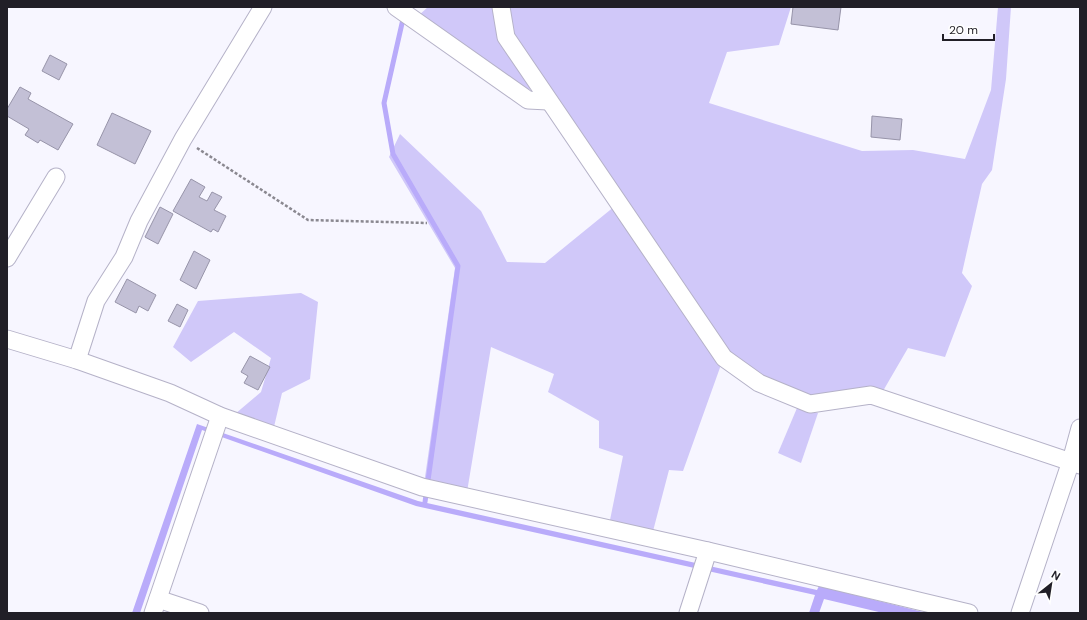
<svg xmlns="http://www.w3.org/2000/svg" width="1087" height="620" font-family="'DM Sans',sans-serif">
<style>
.green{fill:#d0c8f9}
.water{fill:#b9abfa}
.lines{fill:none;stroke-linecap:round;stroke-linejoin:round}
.stream{stroke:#b9abfa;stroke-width:5}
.building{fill:#c3c0d6;stroke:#9794a9}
.minor-casing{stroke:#b5b2c8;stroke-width:19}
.path{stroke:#8a8890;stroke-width:2.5;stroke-dasharray:3 2;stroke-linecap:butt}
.minor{stroke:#fff;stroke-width:17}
</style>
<rect width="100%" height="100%" fill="#f7f6ff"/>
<g class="green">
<path d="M428,7H496L532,87L527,92L418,16Z"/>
<path d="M507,7H791L779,45L727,52L709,103L862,151L913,150L965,159L991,90L998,7H1011L1006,79L992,170L982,184L962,273L972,286L945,357L908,348L883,391L812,399L761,381L730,357L512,34Z"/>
<path d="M400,134L481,211L507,262L545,263L615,206L722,362L683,471L669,470L652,535L609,525L623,456L599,448V421L548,392L554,374L491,347L467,492L424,484L455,268L389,157Z"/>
<path d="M301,293L318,302L310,379L282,393L273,431L235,414L261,392L271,358L234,332L191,362L173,347L198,301Z"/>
<path d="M797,408L818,413L801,463L778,453Z"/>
</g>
<path class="water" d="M197,424L418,501L817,590L819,586L927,613H883L824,599L819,613H809L815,595L416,506L202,430L140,613H132Z"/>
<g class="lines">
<path class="stream" d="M402,18L403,19L384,103L393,154L458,266L425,502"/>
</g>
<g class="building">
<path d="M793,7H841L838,30L791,24Z"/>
<path d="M50,55L67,64L59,80L42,71Z"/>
<path d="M20,87L31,93L28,99L73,124L58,150L40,140L38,143L25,135L29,129L7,116V109Z"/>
<path d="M112,113L151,131L135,164L97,145Z"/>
<path d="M872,116L902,119L900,140L871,137Z"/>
<path d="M191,179L205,187L199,197L207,201L212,192L222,197L214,210L226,216L218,232L213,229L211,232L173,211Z"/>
<path d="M160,207L173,214L158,244L145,237Z"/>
<path d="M194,251L210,260L196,289L180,280Z"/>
<path d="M127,279L156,295L148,311L139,306L136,313L115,302Z"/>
<path d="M177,304L188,310L180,327L168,321Z"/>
<path d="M250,356L270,367L258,390L244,383L248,376L241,372Z"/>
</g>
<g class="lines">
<g class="minor-casing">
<g id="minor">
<path d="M396,7L528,100L548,101"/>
<path d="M501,7L506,37L724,358L759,383L810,404L871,395L1080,465"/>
<path d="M7,258L56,177"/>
<path d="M7,339L77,360L170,393L220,416L422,487L708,551L969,613"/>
<path d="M77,360L96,301L124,257L139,221L183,139L263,7"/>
<path d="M158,599L200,613"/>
<path d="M153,613L220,416"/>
<path d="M688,613L708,551"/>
<path d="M1020,613L1071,461L1080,428"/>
</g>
</g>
<path class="path" d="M197,148L308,220L427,223"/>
<use href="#minor" class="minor"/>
</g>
<rect width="1087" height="620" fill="none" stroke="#211f27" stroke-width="16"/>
<g transform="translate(1051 584) rotate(30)" stroke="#ffffff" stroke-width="3" paint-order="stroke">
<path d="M0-3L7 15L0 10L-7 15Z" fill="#211f27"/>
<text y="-6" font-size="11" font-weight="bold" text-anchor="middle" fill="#211f27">N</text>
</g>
<path d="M943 34v6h51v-6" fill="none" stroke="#211f27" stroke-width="2"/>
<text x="949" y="34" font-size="12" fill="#211f27" stroke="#ffffff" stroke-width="3" paint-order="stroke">20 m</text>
</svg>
